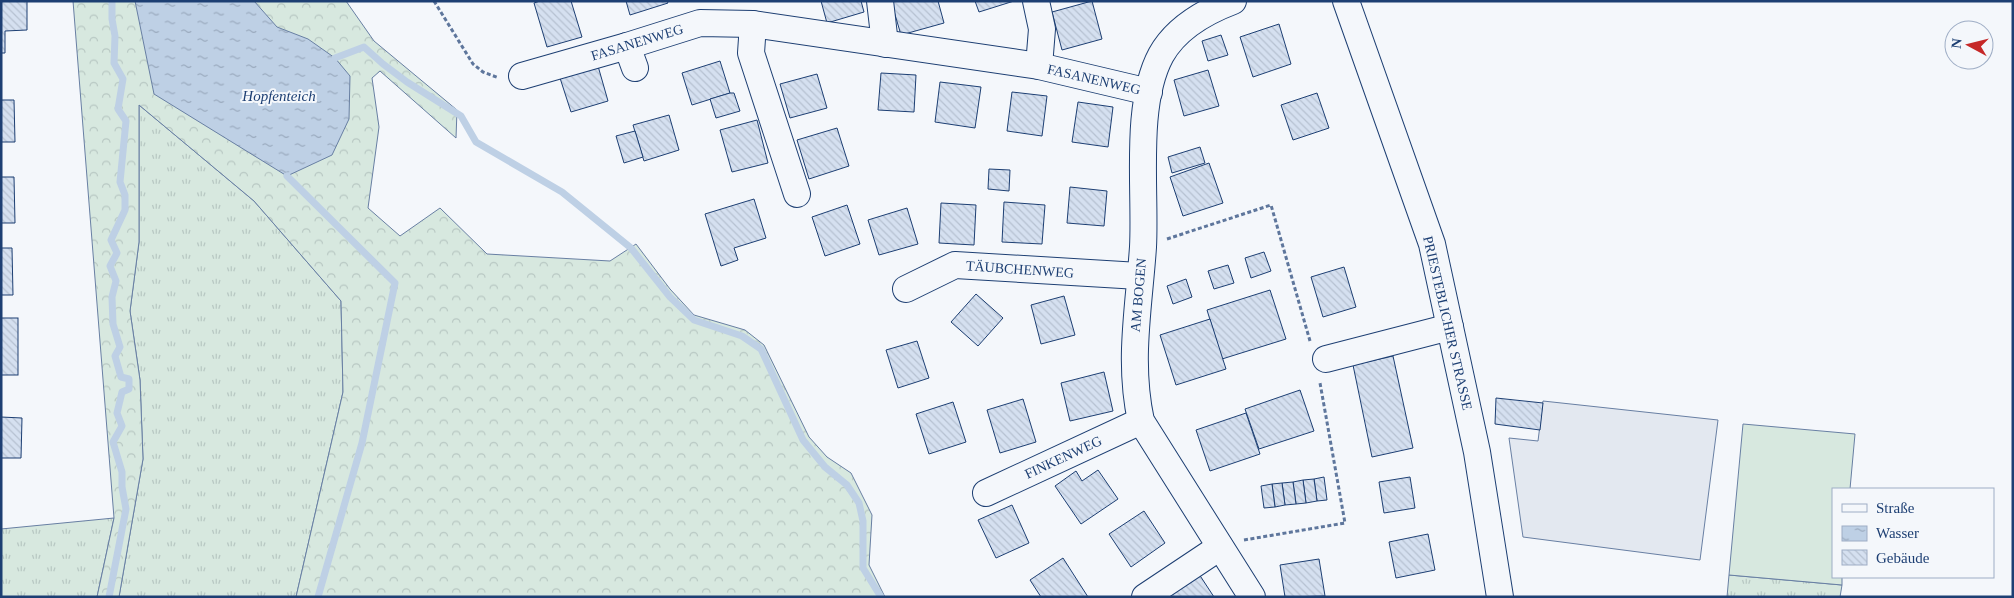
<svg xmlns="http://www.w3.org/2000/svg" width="2014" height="598" font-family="Georgia,serif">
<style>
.grass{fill:url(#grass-tufts);stroke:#687fa3}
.forest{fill:url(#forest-crowns);stroke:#687fa3}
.pitch{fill:#d7e8df;stroke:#687fa3}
.parking{fill:#e3e8f0;stroke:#687fa3}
.water{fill:url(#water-ripples);stroke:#687fa3}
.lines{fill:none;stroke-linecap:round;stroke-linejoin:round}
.stream{stroke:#bed0e5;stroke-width:7}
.building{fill:url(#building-back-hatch);stroke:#1d3f73}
.minor-casing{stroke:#1d3f73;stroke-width:28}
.path{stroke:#5e769c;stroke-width:3;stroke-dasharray:4 2.5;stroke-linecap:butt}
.minor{stroke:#f4f7fb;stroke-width:26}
.labels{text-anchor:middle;stroke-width:4;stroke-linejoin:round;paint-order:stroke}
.street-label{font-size:14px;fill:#1d3f73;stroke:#f4f7fb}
.water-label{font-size:15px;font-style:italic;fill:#1d3f73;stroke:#f4f7fb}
</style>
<defs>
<pattern id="grass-tufts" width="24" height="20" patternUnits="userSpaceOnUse" patternTransform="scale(1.25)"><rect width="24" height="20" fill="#d7e8df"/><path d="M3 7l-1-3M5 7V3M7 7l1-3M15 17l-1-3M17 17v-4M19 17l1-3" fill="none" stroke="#b8c8c3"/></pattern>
<pattern id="forest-crowns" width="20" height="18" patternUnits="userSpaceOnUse" patternTransform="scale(1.25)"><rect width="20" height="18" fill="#d7e8df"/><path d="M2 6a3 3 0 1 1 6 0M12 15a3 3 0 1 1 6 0" fill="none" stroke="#b8c8c3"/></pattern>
<pattern id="water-ripples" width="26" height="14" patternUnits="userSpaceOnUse" patternTransform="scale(1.25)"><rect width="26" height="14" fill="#bed0e5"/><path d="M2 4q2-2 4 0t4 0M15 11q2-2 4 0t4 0" fill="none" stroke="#9aaabe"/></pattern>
<pattern id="building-back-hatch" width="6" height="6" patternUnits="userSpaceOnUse" patternTransform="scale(1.25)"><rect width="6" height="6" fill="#d5e0f0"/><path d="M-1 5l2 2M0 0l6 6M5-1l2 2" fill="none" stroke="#b6c1d1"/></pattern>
</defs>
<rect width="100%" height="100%" fill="#f4f7fb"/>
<g class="grass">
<path d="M139,105L254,201L341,301L343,392L296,597H119L143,459L140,380L130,311L139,242Z"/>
<path d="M114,518L97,597H1V529Z"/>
<path d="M1729,575L1842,585L1840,597H1727Z"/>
</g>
<path class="forest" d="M73,1H346L374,41L457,110L456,138L380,71L372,78L379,127L368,208L400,236L440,208L487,254L610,261L636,244L670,289L694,315L745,330L764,345L809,437L827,457L851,473L872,515L869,565L885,597H296L343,392L341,301L254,201L139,105V242L130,311L140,380L143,459L119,597H97L114,518Z"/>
<path class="pitch" d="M1743,424L1855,434L1850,489H1833V577H1842V585L1729,575Z"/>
<path class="parking" d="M1543,401L1718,420L1700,560L1523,537L1509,438L1538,441Z"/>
<path class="water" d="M135,1H254L277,27L308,39L335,58L350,76L349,119L332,155L287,176L154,94Z"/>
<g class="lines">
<g class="stream">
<path d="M335,58L364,47L383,64L407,82L461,116L476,142L562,192L631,248L670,297L694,320L742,336L761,349L803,440L825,467L847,485L859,503L863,521V568L881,597"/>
<path d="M287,176L395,283L362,443L318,597"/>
<path d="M109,597L126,509L122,487V472L113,442L122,426L117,413L122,392L129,389V379L121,377L115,356L120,347L113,324L112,297L116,281L110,266L117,253L111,240L125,210V195L120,182L126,121L118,109L123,79L114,63L115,36L112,19V1"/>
</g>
</g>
<g class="building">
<path d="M1,1H27V30L5,31V53H1Z"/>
<path d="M540,1H571L582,37L547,47L534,3Z"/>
<path d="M626,1H667L668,3L630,15Z"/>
<path d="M821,1H861L864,12L827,23Z"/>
<path d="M891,1H938L944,23L901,35Z"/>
<path d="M975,1H1014L979,12Z"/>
<path d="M1092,1L1102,39L1062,50L1052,12Z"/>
<path d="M1279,24L1291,64L1253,77L1240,37Z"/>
<path d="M1221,35L1228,55L1208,61L1202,41Z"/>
<path d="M720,61L730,93L692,105L682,73Z"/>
<path d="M598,66L608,101L571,112L560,78Z"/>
<path d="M1208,70L1219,106L1184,116L1174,80Z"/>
<path d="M881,73L916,75L914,112L878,110Z"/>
<path d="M817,74L827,108L790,118L780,84Z"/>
<path d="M940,82L981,87L975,128L935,122Z"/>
<path d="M1012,92L1047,96L1042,136L1007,131Z"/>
<path d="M730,93H734L740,111L716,118L710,99Z"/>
<path d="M1317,93L1329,128L1293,140L1281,105Z"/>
<path d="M1,100H14L15,142H1Z"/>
<path d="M1078,102L1113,107L1108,147L1072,142Z"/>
<path d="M669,115L679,150L644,161L633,125Z"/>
<path d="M757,120L768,163L732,172L720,130Z"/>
<path d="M837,128L849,166L809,179L797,140Z"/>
<path d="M635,131L643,157L624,163L616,136Z"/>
<path d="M1200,147L1205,163L1172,173L1168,157Z"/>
<path d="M1209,163L1223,203L1183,216L1170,177Z"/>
<path d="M989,169L1010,170L1009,191L988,189Z"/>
<path d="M1,177H14L15,223H1Z"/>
<path d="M1070,187L1107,191L1104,226L1067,223Z"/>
<path d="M754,199L766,238L734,248L738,260L721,266L705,214Z"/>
<path d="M1004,202L1045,205L1042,244L1002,242Z"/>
<path d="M941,203L976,205L974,245L939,243Z"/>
<path d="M847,205L860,244L825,256L812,217Z"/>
<path d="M907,208L918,244L879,255L868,220Z"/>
<path d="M1,248H12L13,295H1Z"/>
<path d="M1264,252L1271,271L1251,278L1245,258Z"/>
<path d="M1228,265L1234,283L1214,289L1208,271Z"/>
<path d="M1344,267L1356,307L1323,317L1311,277Z"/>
<path d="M1186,279L1192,297L1173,304L1167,286Z"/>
<path d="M1270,290L1286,339L1222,359L1207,310Z"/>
<path d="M976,294L1003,318L978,346L951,322Z"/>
<path d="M1064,296L1075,335L1041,344L1031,305Z"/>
<rect x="1" y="318" width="17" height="57"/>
<path d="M1210,319L1226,369L1176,385L1160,335Z"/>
<path d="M917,341L929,378L898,388L886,350Z"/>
<path d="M1393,356L1413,448L1372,457L1353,365Z"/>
<path d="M1104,372L1113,411L1070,421L1061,383Z"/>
<path d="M1300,390L1314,431L1259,449L1245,409Z"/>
<path d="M1496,398L1543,403L1540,430L1495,424Z"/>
<path d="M1023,399L1036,442L1000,453L987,410Z"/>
<path d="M953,402L966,442L929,454L916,414Z"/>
<path d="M1246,413L1260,454L1210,471L1196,430Z"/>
<path d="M1,417L22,418L21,458H1Z"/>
<path d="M1098,470L1118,499L1081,524L1055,486L1076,471L1082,481Z"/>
<path d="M1324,477L1327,500L1317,501L1314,479Z"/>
<path d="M1410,477L1415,508L1384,513L1379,482Z"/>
<path d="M1314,479L1317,501L1306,503L1303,480Z"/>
<path d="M1303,480L1306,503L1296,504L1293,482Z"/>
<path d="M1293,482L1296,504L1285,505L1282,483Z"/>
<path d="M1282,483L1285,505L1275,507L1272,484Z"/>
<path d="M1272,484L1275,507L1264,508L1261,486Z"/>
<path d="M1012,505L1029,543L996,558L978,520Z"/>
<path d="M1144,511L1165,543L1131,567L1109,534Z"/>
<path d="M1428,534L1435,570L1396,578L1389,542Z"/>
<path d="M1063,558L1088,597H1041L1030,580Z"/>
<path d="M1319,559L1325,596L1285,597L1280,565Z"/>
<path d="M1197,571L1214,597H1170L1166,591Z"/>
</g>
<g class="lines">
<g class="minor-casing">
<g id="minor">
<path d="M880,1L885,44"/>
<path d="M1036,1L1042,29L1039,66"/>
<path d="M1233,1C1204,12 1176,28 1161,55C1134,105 1146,190 1143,247C1139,307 1128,361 1141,421L1252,597"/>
<path d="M1346,1L1432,244L1477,452L1500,597"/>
<path d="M753,24L751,53L797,194"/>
<path d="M627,46L635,68"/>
<path d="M522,76L627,46L700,23L753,24L1039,66L1149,92"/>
<path d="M906,289L955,265L1139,276"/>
<path d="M1326,359L1450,327"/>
<path d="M986,493L1141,421"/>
<path d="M1145,597L1220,547"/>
</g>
</g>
<g class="path">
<path d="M434,1L473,64L483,72L499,78"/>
<path d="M1167,239L1271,205L1310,341"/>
<path d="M1244,540L1345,523L1320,383"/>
</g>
<use href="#minor" class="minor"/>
</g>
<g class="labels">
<g class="street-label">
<text transform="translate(637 42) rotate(-17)" y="5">FASANENWEG</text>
<text transform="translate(1094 79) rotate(13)" y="5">FASANENWEG</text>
<text transform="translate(1020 269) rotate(4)" y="5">TÄUBCHENWEG</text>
<text transform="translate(1138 295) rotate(-85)" y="5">AM BOGEN</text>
<text transform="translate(1448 323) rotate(77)" y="5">PRIESTEBLICHER STRASSE</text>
<text transform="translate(1063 457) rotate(-25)" y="5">FINKENWEG</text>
</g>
<g class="water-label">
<text x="279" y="101">Hopfenteich</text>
</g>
</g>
<rect width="2014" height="598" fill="none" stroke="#1d3f73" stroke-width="5"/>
<rect x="1832" y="488" width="162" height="90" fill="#f4f7fb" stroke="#9eadc5"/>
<rect x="1842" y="504" width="25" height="8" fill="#f4f7fb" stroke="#9eadc5"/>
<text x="1876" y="513" font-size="15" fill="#1d3f73">Straße</text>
<rect x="1842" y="526" width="25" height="15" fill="url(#water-ripples)" stroke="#9eadc5"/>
<text x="1876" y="538" font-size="15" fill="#1d3f73">Wasser</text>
<rect x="1842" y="550" width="25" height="15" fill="url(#building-back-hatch)" stroke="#9eadc5"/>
<text x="1876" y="563" font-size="15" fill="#1d3f73">Gebäude</text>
<g transform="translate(1969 45) rotate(277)"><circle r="24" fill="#f4f7fb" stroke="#9eadc5"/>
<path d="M0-4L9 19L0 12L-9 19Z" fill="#c62828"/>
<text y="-8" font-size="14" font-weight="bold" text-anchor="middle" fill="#1d3f73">N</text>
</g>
</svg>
